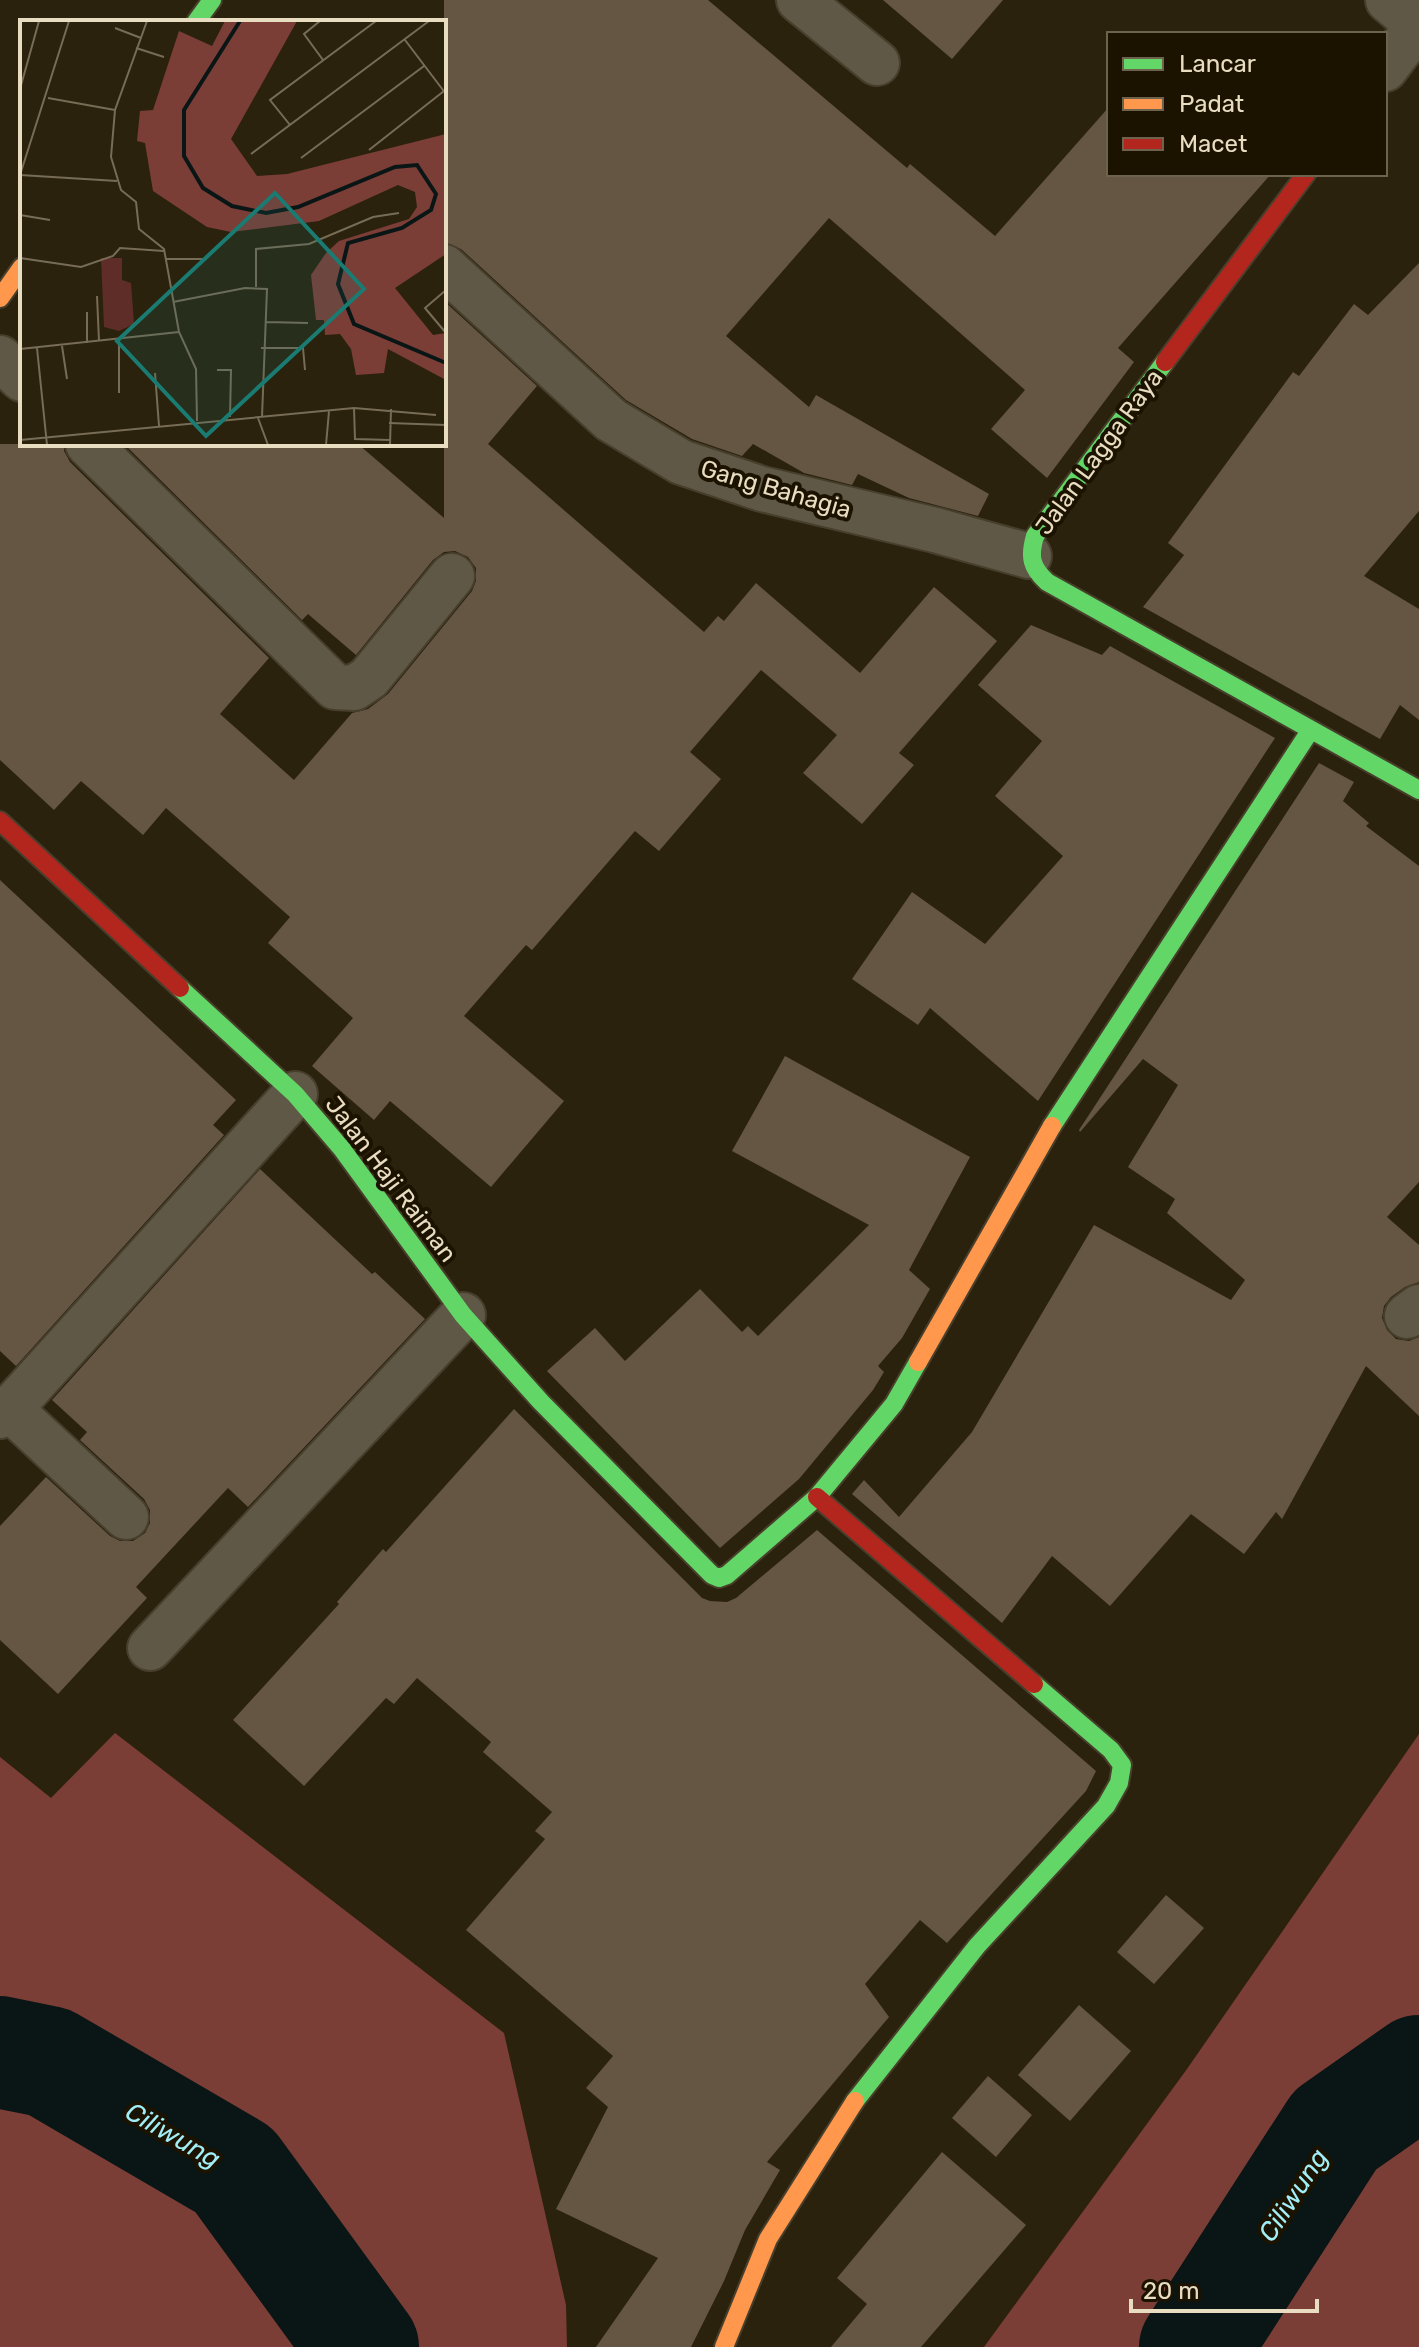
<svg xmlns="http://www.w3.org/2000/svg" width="1419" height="2347" font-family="Rubik,sans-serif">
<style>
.forest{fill:#7b3e37}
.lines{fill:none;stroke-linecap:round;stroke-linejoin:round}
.river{stroke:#0a1615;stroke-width:112}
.building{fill:#645642}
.street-casing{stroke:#473f2c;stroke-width:48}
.fast-casing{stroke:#473f2c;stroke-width:22}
.slow-casing{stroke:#473f2c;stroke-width:22}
.jam-casing{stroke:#473f2c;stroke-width:22}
.street{stroke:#605847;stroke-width:44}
.fast{stroke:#63d668;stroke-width:18}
.slow{stroke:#ff974d;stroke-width:18}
.jam{stroke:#b3261e;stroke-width:18}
.labels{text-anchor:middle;stroke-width:8;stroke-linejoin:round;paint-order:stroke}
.street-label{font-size:24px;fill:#e8dcc1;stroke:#1b1200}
.water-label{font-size:26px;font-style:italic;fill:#a2eef7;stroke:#1b1200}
.inset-river{fill:none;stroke:#0a1615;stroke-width:4}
.inset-road{fill:none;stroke:#776c55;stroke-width:2}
.view{fill:#1a7b72;fill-opacity:0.15;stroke:#1a7b72;stroke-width:4}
.inset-edge{fill:none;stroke:#e8dcc1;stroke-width:4}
</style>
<rect width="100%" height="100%" fill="#2b220d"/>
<g class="forest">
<path d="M115,1733L504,2033L566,2305L567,2347H0V1757L51,1798Z"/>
<path d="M1419,1734V2347H984L1187,2069Z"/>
</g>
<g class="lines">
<g class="river">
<path d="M0,2052L49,2062L234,2170L363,2347"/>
<path d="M1195,2347L1335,2130L1419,2071"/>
</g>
</g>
<g class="building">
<path d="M444,0H708L907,168L910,164L995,236L1109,107V174H1271L1118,348L1134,362L1047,478L991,429L1025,390L829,218L726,336L809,407L816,395L989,494L978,516L909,498L858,474L852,485L804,473L753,444L742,456L692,439L626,400L461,249L444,243Z"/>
<path d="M883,0H1003L952,59Z"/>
<path d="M1419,263V511L1364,576L1419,609V720L1400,705L1380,739L1143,607L1184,555L1168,543L1293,372L1299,376L1354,304L1368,315Z"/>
<path d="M444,301L537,386L488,444L704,632L718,616L724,621L756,583L860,673L934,587L997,641L899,753L914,765L862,824L803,773L837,735L761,670L690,752L721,779L659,851L635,831L532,950L526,945L464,1016L564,1101L491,1187L390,1101L374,1120L312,1066L353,1018L268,943L290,917L166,808L143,835L81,781L54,810L0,760V444H64V451L70,462L269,658L220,714L294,780L352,713L368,709L388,694L472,591L476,581V568L468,557L455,551L444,552L433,560L356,655L308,614L302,620L124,444H358L444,518Z"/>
<path d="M1031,625L1102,655L1110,646L1275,738L1038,1101L930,1008L918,1025L852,979L912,892L985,944L1063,856L995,796L1042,741L978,685Z"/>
<path d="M1319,763L1354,782L1343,801L1369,823L1366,826L1419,866V1182L1387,1217L1419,1245V1282L1405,1287L1391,1297L1384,1306L1382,1318L1387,1330L1396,1339L1409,1341L1419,1337V1416L1366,1366L1282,1519L1276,1512L1244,1554L1191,1514L1110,1606L1052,1556L1002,1623L852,1494L864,1480L899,1517L972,1432L1094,1225L1231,1300L1245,1280L1167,1213L1175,1199L1128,1167L1178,1085L1143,1059L1080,1132L1079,1130Z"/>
<path d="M0,880L236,1100L213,1125L224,1135L16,1366L0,1351Z"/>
<path d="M785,1056L970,1157L909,1270L930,1289L902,1338L878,1366L884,1372L873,1390L799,1479L720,1548L547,1371L595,1328L625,1361L700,1289L742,1332L748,1326L758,1336L869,1225L732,1151Z"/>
<path d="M260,1169L372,1274L375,1272L425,1319L248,1507L228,1488L136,1587L147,1598L58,1694L0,1640V1526L46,1477L110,1536L120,1541H133L145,1533L150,1523V1510L144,1499L80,1440L87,1432L52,1400Z"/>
<path d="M514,1409L702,1598L710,1601L727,1602L736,1598L817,1530L1096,1771L1086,1791L947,1943L920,1920L865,1984L889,2017L767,2162L780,2170L745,2230L724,2281L691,2347H596L658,2258L556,2209L608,2107L586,2088L613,2056L466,1930L545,1839L535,1831L552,1812L483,1752L491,1742L417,1678L394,1704L386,1698L304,1786L233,1720L339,1604L337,1602L383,1549L386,1552Z"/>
<path d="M1166,1895L1204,1928L1154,1984L1117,1952Z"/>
<path d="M1079,2005L1131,2051L1070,2121L1018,2075Z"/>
<path d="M988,2076L1032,2115L996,2157L952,2118Z"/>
<path d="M942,2152L1026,2225L921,2347H831L867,2304L837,2278Z"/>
</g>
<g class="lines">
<g class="street-casing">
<g id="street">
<path d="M799,0L877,63"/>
<path d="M1388,0L1418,25"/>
<path d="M1385,69L1419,24"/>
<path d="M444,267L611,420L681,462L762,489L935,530L1029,556"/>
<path d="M0,358L22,379"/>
<path d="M88,444L335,687L354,688L369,678L452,576"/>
<path d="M1407,1316L1419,1307"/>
<path d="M10,1409L126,1517"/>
<path d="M0,1416L10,1409L295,1094"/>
<path d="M150,1648L463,1315"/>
</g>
</g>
<g class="fast-casing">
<g id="fast">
<path d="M196,22L212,0"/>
<path d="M1165,362L1035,536C1029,557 1031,567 1047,582L1419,790"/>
<path d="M180,988L295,1094L342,1149L463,1315L541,1402L712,1575L719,1578L727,1575L817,1497L894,1404L918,1362"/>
<path d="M1052,1126L1310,731"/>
<path d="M855,2101L977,1946L1106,1806L1119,1783L1122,1765L1111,1750L1034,1684"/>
</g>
</g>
<g class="slow-casing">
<g id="slow">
<path d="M0,298L22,267"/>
<path d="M918,1362L1052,1126"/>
<path d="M724,2347L768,2239L855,2101"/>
</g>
</g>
<g class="jam-casing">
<g id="jam">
<path d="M1165,362L1306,174"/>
<path d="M0,821L180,988"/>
<path d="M817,1497L1034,1684"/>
</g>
</g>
<use href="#street" class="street"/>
<use href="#fast" class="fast"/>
<use href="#slow" class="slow"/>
<use href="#jam" class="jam"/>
</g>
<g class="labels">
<g class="street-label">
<text transform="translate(1099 452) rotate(-54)" y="8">Jalan Lagga Raya</text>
<text transform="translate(776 489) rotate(16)" y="8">Gang Bahagia</text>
<text transform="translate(391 1179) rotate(53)" y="8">Jalan Haji Raiman</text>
</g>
<g class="water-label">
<text transform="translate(173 2135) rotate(30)" y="9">Ciliwung</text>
<text transform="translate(1293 2195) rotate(-57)" y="9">Ciliwung</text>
</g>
</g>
<g transform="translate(20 20)">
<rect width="426" height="426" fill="#2b220d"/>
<path d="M81,238H102V260L111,263L114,304L99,311L84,307Z" fill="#5e2d27"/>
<path d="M205,1H277L211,119L237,156L267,154L426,114V234L375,268L413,315L426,313V360L368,329L364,353L336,355L331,329L320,314L305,315L304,300H296L291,255L306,233L319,221L389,199L397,187L395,172L378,165L299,201L211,212L187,207L133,171L125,123L117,121L120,91L133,90L159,11L192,26Z" fill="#7b3e37"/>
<path class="inset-river" d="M220,1L164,90V136L183,168L212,186L246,193L278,187L375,147L397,145L416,174L411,190L382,208L328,223L318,264L334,304L426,343"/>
<path class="inset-road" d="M127,1L95,90L91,137L101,170L116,182L119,209L144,229L159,312L176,349L177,401M300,1L284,14L303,40M95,8L121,18M385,20L426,74M116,28L144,37M0,69L19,1M28,78L95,90M270,105L250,80L356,1M349,130L424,71M231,134L409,1M281,138L404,46M0,155L97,161M0,155L49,1M0,195L30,200M0,238L61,247L93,236L100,228L144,231M146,239H187M236,267V229L289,224L353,197L379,193M426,270L405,288L426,313M77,276L79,321M153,282L225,268L247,269L242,397M67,292V323M246,302L288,303M42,326L47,359M17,328L27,425M241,328H283L285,350M0,329L159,312M197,350H211L210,397M135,353L139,406M99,373V319M334,388L335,419L370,420M238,398L248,425M369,403L426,405M0,420L334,388L416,395M306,425L309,391M370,425L371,389"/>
<path class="view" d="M255,173L344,269L186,416L97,321Z"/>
<rect width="426" height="426" class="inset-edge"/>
</g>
<rect x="1107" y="32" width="280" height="144" fill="#1b1200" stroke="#6d634d" stroke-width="2"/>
<rect x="1123" y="58" width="40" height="12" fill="#63d668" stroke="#6d634d" stroke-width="2"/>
<text x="1179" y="72" font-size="24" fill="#e8dcc1">Lancar</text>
<rect x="1123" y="98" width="40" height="12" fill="#ff974d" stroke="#6d634d" stroke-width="2"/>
<text x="1179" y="112" font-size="24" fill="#e8dcc1">Padat</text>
<rect x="1123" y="138" width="40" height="12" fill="#b3261e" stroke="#6d634d" stroke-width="2"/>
<text x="1179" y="152" font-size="24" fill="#e8dcc1">Macet</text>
<path d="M1131 2299v12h186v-12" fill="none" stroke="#e8dcc1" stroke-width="4"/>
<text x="1143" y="2299" font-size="24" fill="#e8dcc1" stroke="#1b1200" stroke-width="6" paint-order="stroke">20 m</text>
</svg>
